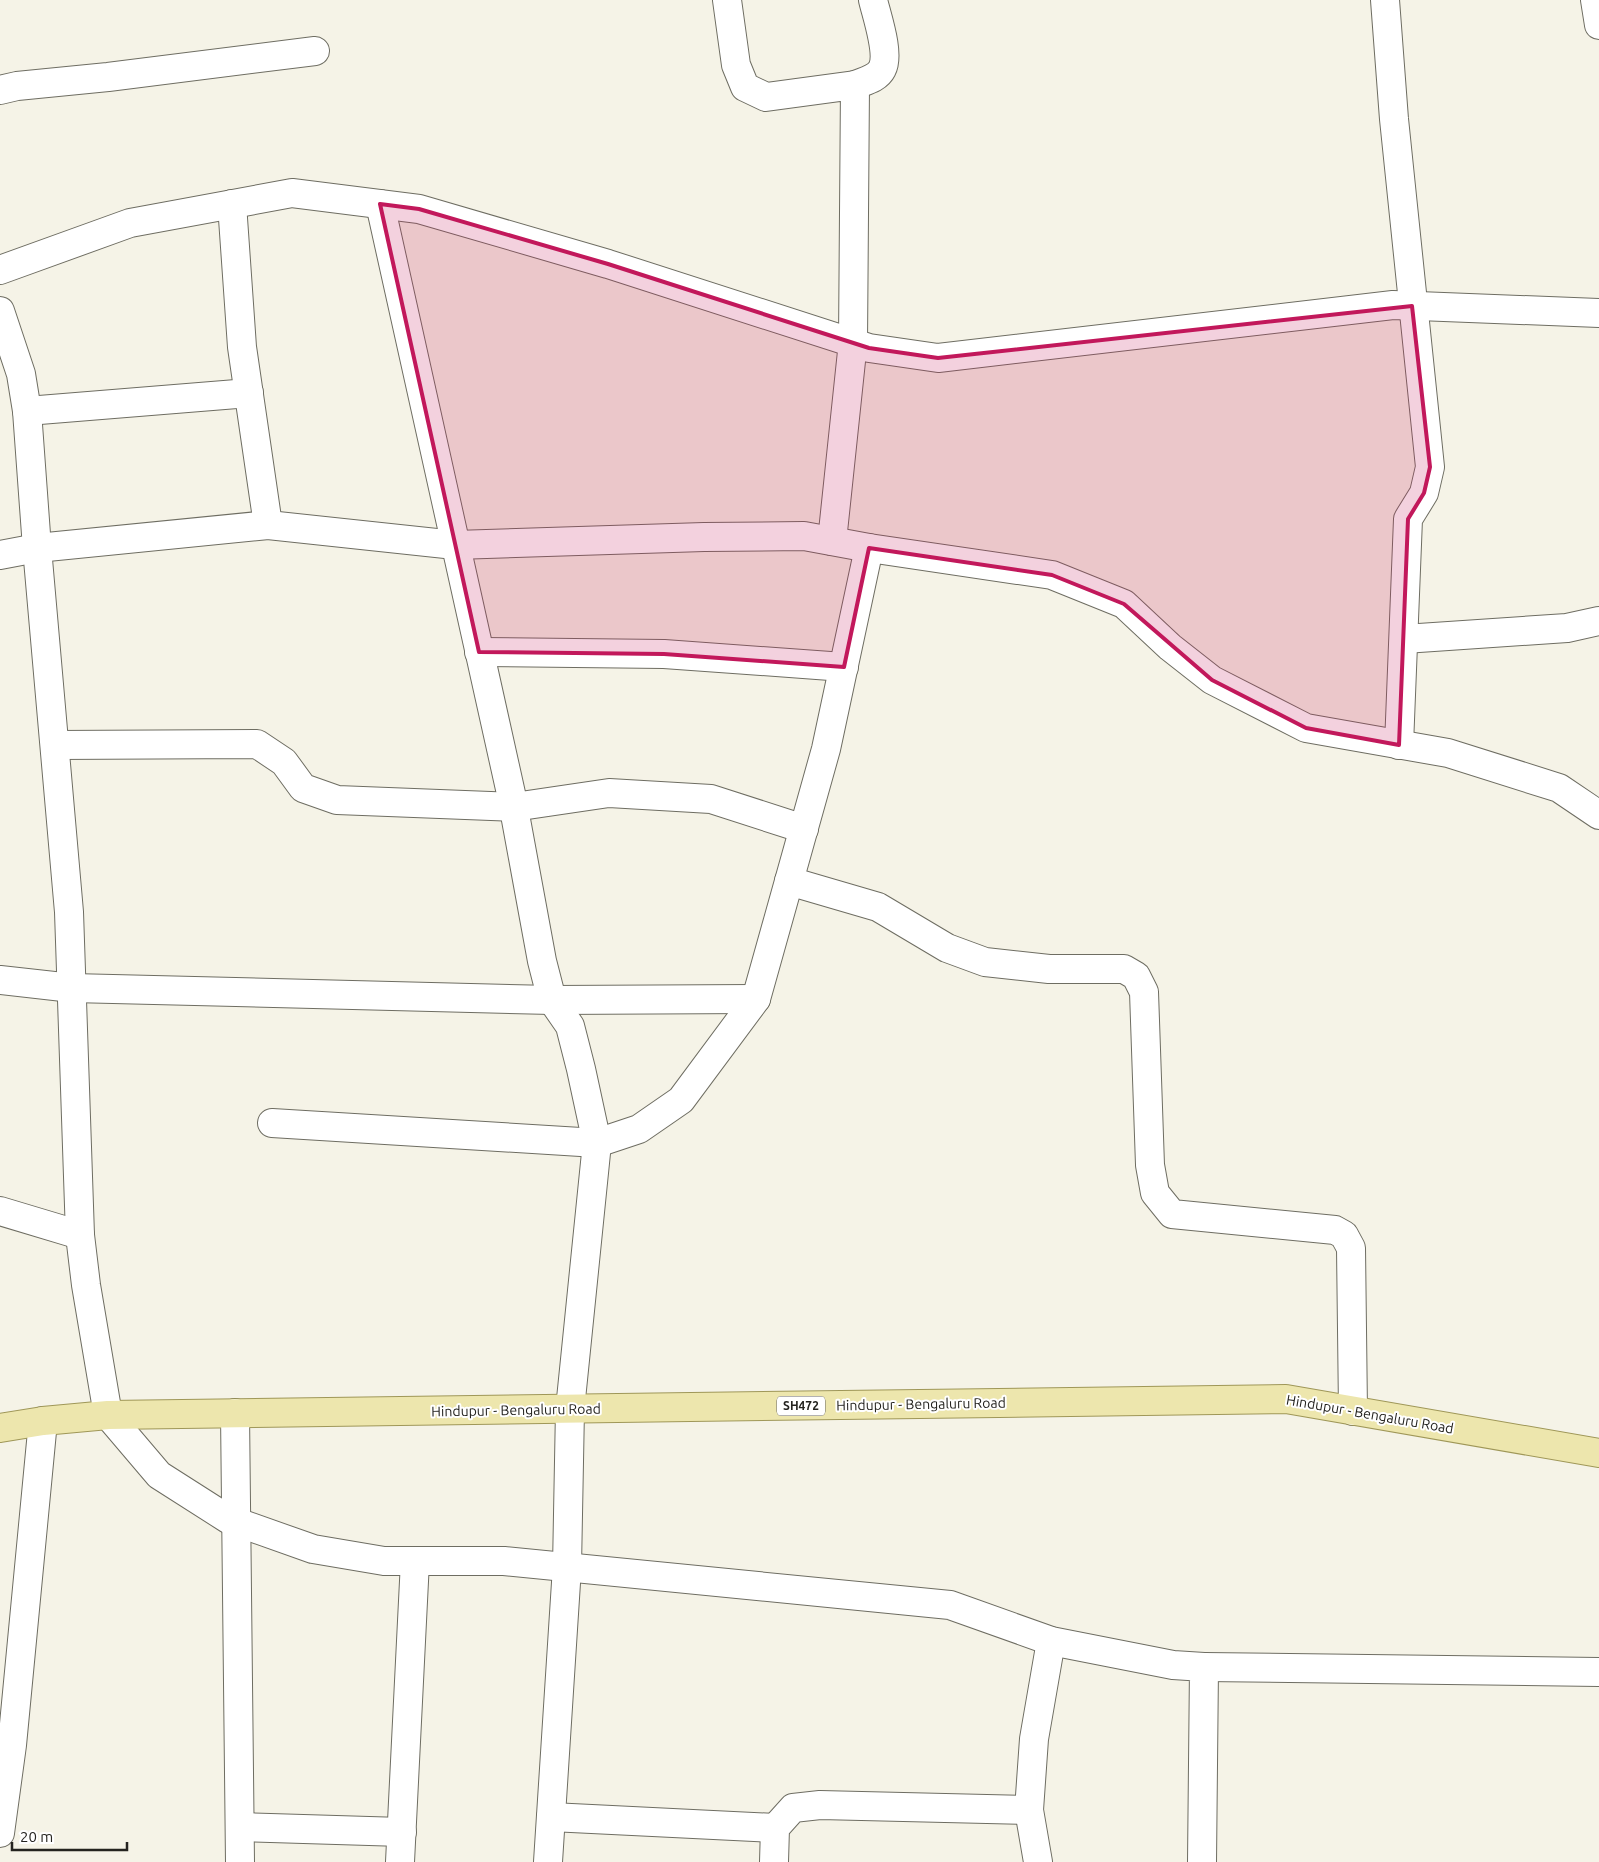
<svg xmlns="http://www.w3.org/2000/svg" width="1599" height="1862" font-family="Ubuntu,sans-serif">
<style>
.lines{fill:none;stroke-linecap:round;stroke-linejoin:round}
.minor-casing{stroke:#6e6d62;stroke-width:30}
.primary-casing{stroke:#9f9758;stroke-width:30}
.minor{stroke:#fff;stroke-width:28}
.primary{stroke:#ede6ad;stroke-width:28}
.marked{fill:#c2185b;fill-opacity:0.2;stroke:#c2185b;stroke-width:4;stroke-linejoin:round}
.labels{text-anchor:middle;stroke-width:4;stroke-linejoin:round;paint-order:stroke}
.shield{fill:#fff;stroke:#666562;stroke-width:1}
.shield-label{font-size:12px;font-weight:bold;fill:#24231f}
.street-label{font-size:14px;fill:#24231f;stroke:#fff}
</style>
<rect width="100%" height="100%" fill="#f5f3e7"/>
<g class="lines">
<g class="minor-casing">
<g id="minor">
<path d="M727,0L736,65L745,87L766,97L855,85L853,342L832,541"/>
<path d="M1385,0L1394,119L1430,467L1424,493L1408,519L1399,745"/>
<path d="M1595,0L1599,25"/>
<path d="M855,85C864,81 877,79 882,69C890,54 877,17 873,0"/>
<path d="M0,90L17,86L108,77L315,51"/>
<path d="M232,204L242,347L268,525"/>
<path d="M380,204L512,798L542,961L552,1000L570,1026L581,1069L597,1143L570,1409L567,1567L548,1862"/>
<path d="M0,270L130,223L292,193L419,209L608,264L869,348L938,358L1393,305L1599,313"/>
<path d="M0,311L21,374L27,411L37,548L69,912L80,1235L86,1285L108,1415L159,1475L228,1519L313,1549L384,1561H504L950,1605L1051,1641L1173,1665L1204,1667L1202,1862"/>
<path d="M27,411L249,393"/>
<path d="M0,555L37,548L268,525L455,545L704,537L804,536L869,548L1052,575L1124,604L1170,647L1212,680L1306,728L1448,753L1559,788L1599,815"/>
<path d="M1404,639L1567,628L1599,621"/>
<path d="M479,652L664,654L844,667"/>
<path d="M55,745L257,744L284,762L303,788L337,800L514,807L609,793L711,799L804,829"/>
<path d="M789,881L878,907L947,948L985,962L1049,969H1124L1136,976L1144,992L1150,1165L1155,1193L1172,1214L1335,1230L1344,1235L1351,1248L1353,1411"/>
<path d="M0,980L72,988L552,1000L756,999"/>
<path d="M272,1123L597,1143L639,1129L681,1100L756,999L826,749L869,548"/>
<path d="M0,1211L80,1235"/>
<path d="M235,1413L240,1862"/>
<path d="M1204,1667L1599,1672"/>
<path d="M551,1817L775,1828"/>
<path d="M241,1827L402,1832"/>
<path d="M0,1833L12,1745L43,1421"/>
<path d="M400,1862L415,1561"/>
<path d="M774,1862L775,1828L793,1808L820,1805L1029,1810"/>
<path d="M1038,1862L1029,1810L1034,1739L1051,1641"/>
</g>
</g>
<g class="primary-casing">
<path id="primary" d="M0,1428L43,1421L108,1415L1286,1399L1599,1453"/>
</g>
<use href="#minor" class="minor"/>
<use href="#primary" class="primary"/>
</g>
<path class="marked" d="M380,204L419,209L608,264L869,348L938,358L1412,306L1430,467L1424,493L1408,519L1399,745L1306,728L1212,680L1124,604L1052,575L869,548L844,667L664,654L479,652Z"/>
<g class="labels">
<rect class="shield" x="777" y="1396.5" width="48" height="19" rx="4"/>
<g class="shield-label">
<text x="801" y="1410">SH472</text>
</g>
<g class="street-label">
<text transform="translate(921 1404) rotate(-1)" y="5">Hindupur - Bengaluru Road</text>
<text transform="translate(516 1410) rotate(-1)" y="5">Hindupur - Bengaluru Road</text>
<text transform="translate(1370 1414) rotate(10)" y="5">Hindupur - Bengaluru Road</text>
</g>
</g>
<path d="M12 1842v8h115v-8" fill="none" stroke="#24231f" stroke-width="2.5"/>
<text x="20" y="1842" font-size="15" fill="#24231f" stroke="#ffffff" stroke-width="4" paint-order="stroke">20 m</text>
</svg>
